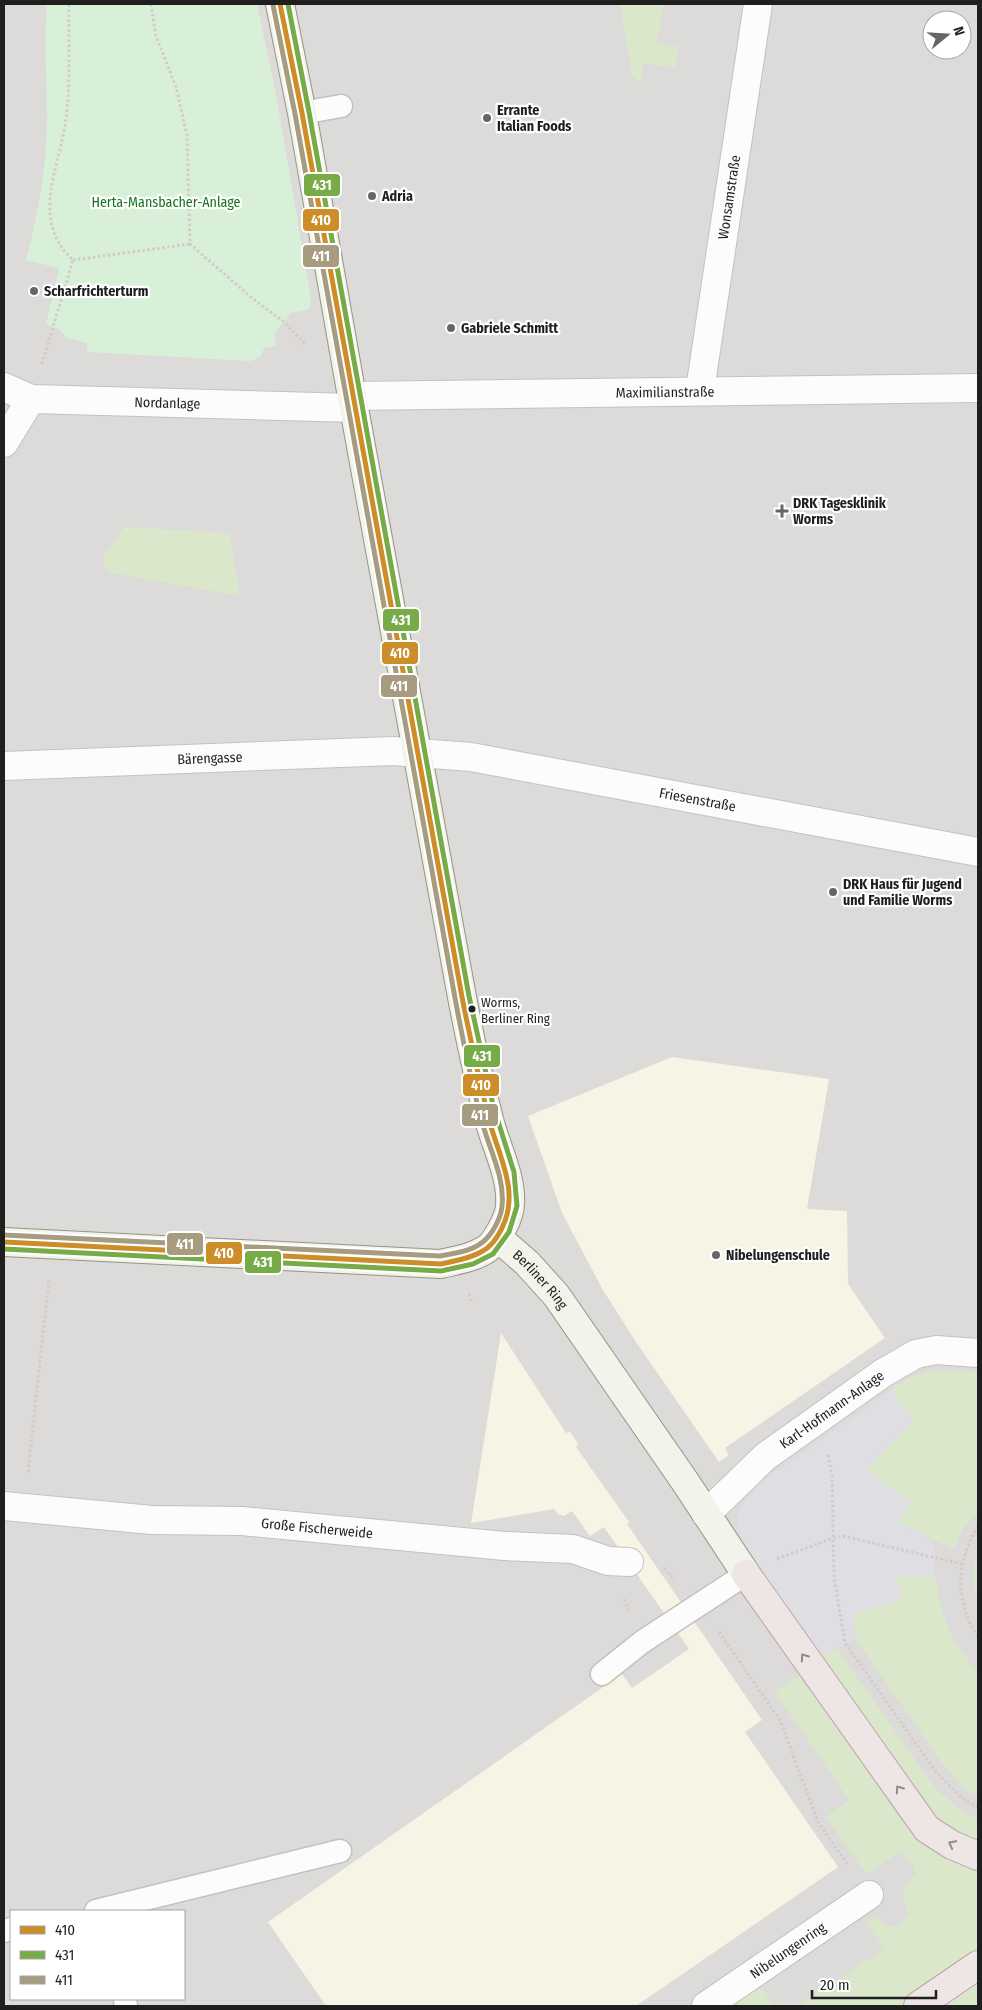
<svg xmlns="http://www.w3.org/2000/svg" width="982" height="2010" font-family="'Fira Sans Condensed',sans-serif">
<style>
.residential{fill:#dcdbd9;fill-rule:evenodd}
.education{fill:#f5f4e5}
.grass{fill:#dae7ca}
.park{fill:#d9f0d8}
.parking{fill:#dddcdb}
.plaza{fill:#dfdee2}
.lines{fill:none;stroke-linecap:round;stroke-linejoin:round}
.service-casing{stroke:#c3c2c0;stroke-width:25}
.minor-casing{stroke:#c3c2c0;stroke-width:30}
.secondary-casing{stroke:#949582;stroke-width:30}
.trunk-casing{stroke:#bfa2ab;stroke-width:30}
.path{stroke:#d5cac8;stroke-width:3;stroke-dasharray:2.5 2.5;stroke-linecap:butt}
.service{stroke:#fcfcfc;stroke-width:22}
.minor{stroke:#fcfcfc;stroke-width:28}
.secondary{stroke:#f2f3eb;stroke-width:28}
.trunk{stroke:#ede6e4;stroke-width:28}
.bus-1-casing{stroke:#fff;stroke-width:9}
.bus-2-casing{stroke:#fff;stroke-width:9}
.bus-3-casing{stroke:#fff;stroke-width:9}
.bus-1{stroke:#cd8d28;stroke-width:5}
.bus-2{stroke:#77ab48;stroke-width:5}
.bus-3{stroke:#a79c7f;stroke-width:5}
.oneway{stroke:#908c8b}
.poi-dot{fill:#676665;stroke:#fff;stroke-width:2}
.bus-dot{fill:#1f1f1f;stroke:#fff;stroke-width:2}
.labels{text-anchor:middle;stroke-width:4.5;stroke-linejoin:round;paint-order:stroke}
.bus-label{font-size:13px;fill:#1f1f1f;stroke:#fff;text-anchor:start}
.poi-label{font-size:14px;font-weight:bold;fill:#1f1f1f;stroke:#fff;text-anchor:start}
.street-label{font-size:14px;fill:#1f1f1f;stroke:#fff}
.park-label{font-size:14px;fill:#17731d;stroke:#fff}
.line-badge{stroke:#fff;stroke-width:2}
.badge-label{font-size:14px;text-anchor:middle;font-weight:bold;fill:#fff}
</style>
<rect width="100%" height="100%" fill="#edebe8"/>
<path class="residential" d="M4,4H978V1952L900,2006H4ZM932,20H962V50H932ZM11,1911H184V1999H11Z"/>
<g class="education">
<path d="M672,1057L829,1079L807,1209L847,1211L848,1284L885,1338L725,1448L729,1455L719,1462L636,1342L603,1290L562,1213L528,1116Z"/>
<path d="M501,1333L566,1433L570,1432L578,1443L576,1447L629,1522L627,1524L762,1720L745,1732L838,1867L636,2006H326L268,1922L622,1674L632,1688L689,1649L604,1527L590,1536L572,1511L564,1516L558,1514L554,1509L471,1523Z"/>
</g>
<g class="grass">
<path d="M620,4H663L657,43L678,47L675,68L644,63L641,82L632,76Z"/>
<path d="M124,527L230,533L240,596L107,572L102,559Z"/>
<path d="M929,1371L978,1372V1511L963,1529L953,1549L898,1522L866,1470L913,1421L891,1390L908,1378Z"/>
<path d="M978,1549V1601C973,1586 972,1564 978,1549Z"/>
<path d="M896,1576H935L942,1611L952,1637L978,1674V1796L966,1790L944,1766L855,1638L854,1613L903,1599Z"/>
<path d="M836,1647L933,1785C947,1800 960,1810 978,1819V1841L946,1824L932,1814L820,1658Z"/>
<path d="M800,1674L901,1820C924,1841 949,1859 978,1870V1952L899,2006H798L884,1949L865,1921C883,1908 888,1945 908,1914L903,1896L904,1889L916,1874L914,1867L902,1852L898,1853L866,1874L826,1817L849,1800L775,1692Z"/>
<path d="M978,1984V2003L973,2006H945Z"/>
<path d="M755,1989L763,1990L775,2006H737V2002Z"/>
</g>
<path class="park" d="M47,4H257L276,95L311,298L310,308L307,310L291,313L275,333V346L264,348L261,356L251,361L87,352V343L67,338L60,330L46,324L59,268L26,260C38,215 47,166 47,119C47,81 44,42 47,4Z"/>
<g class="parking">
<path d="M386,20L410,153L351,164L327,31Z"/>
<path d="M64,366L176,375L233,376L254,388L31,375Z"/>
<path d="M170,428L297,430L274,443L181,439Z"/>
<path d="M865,1921L884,1949L798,2006H775L763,1990Z"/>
</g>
<path class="plaza" d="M891,1390L913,1421L866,1470L912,1503L898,1522L933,1539L935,1576H896L903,1599L854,1613L855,1638L820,1658L744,1546L739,1534L737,1520L739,1510L757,1486L768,1477Z"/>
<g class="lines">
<g class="service-casing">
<g id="service">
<path d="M302,113L341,106"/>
<path d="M602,1674L642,1642L746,1574"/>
<path d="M96,1911L340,1851"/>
<path d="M4,1931L11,1929"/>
<path d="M125,1999L126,2006"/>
</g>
</g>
<g class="minor-casing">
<g id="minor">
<path d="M4,387L31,399"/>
<path id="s1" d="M700,390L758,4"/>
<path id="s2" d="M353,396L978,388"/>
<path id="s3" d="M4,443L31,399L354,408"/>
<path id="s4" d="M4,766L393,751L471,757L978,852"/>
<path id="s5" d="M4,1506L152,1520L242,1521L505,1546L573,1549L608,1561L629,1562"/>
<path id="s6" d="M706,1514L766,1456L883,1373L916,1354L936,1350L978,1353"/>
<path id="s7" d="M706,2006L869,1895"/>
</g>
</g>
<g class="secondary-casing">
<g id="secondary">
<path id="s8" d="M497,1237L527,1263L556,1295L686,1483L746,1574"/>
<path d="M4,1242L441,1264C457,1260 474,1258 488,1248C497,1241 510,1216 510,1205C512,1177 497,1149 490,1123C479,1081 470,1039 462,997L354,408L302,113L280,4"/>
</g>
</g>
<g class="trunk-casing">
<g id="trunk">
<path d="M746,1574L927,1829L952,1845L978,1856"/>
<path d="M918,2006L978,1965"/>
</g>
</g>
<g class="path">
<path d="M151,4L156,36L176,87L187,135L190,244L253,299L284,322L306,345"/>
<path d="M73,260L190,244"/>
<path d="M42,364L73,260C29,220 60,167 66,119C71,81 68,42 69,4"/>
<path d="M469,1294L471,1301"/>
<path d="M828,1455L832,1475L834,1578L845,1643L936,1772L963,1799L978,1807"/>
<path d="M28,1472L49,1280"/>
<path d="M978,1526C956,1564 954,1600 978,1637"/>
<path d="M777,1559L833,1538L843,1536L962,1564"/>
<path d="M664,1568L675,1580"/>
<path d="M624,1599L629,1611"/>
<path d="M719,1632L780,1720L818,1822L848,1865"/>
</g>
<use href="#service" class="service"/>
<use href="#minor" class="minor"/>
<use href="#secondary" class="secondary"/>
<use href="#trunk" class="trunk"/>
<g class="bus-1-casing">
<path id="bus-1" d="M4,1242L441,1264C454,1261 469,1259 481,1252C491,1247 496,1239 501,1230C521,1193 499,1157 489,1120C479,1079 470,1038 462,997L302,113L280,4"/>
</g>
<g class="bus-2-casing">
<path id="bus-2" d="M4,1249L441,1271L473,1264L493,1254L509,1232L517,1206L514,1172L493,1105L469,996L309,112L288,4"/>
</g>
<g class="bus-3-casing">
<path id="bus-3" d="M4,1235L440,1256C455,1253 475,1251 486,1239C494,1231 501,1217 502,1206C505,1178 490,1151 483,1125C471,1083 463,1041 455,998L295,114L273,5"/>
</g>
<use href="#bus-1" class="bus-1"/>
<use href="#bus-2" class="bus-2"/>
<use href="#bus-3" class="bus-3"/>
</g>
<defs><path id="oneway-chevron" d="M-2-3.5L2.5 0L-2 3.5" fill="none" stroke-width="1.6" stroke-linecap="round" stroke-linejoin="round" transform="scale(1.25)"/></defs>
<g class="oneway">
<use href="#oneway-chevron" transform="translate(804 1657) rotate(-125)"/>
<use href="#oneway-chevron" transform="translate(899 1789) rotate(-125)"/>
<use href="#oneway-chevron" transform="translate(952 1844) rotate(-152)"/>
</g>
<g class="poi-dot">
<circle cx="487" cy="118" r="5"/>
<circle cx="372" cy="196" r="5"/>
<circle cx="34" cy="291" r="5"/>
<circle cx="451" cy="328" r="5"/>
<path d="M779.5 503.5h5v5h5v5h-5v5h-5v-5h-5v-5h5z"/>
<circle cx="833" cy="892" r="5"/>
<circle cx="716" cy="1255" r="5"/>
</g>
<circle class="bus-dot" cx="472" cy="1009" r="4.5"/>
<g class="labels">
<g class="bus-label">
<text x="481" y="1007">Worms,<tspan x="481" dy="16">Berliner Ring</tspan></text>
</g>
<g class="poi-label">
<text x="497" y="115">Errante<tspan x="497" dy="16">Italian Foods</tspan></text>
<text x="382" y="201">Adria</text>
<text x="44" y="296">Scharfrichterturm</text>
<text x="461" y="333">Gabriele Schmitt</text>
<text x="793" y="508">DRK Tagesklinik<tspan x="793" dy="16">Worms</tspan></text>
<text x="843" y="889">DRK Haus für Jugend<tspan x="843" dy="16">und Familie Worms</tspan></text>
<text x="726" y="1260">Nibelungenschule</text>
</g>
<g class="street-label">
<text dy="5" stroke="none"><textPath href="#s1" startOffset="195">Wonsamstraße</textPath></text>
<text dy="5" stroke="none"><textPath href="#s2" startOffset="312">Maximilianstraße</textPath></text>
<text dy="5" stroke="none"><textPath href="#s3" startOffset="188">Nordanlage</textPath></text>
<text dy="5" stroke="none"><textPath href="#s4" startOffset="206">Bärengasse</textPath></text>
<text dy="5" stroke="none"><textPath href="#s4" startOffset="698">Friesenstraße</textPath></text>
<text dy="5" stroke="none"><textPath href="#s8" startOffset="61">Berliner Ring</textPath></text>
<text dy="5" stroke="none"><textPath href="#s6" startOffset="164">Karl-Hofmann-Anlage</textPath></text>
<text dy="5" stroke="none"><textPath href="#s5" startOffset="314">Große Fischerweide</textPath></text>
<text dy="5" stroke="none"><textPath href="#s7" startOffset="99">Nibelungenring</textPath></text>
</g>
<g class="park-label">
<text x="166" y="207">Herta-Mansbacher-Anlage</text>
</g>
</g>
<g class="line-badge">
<rect x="303" y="173" width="38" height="24" rx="5" fill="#77ab48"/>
<rect x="302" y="208" width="38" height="24" rx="5" fill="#cd8d28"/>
<rect x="302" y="244" width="38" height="24" rx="5" fill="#a79c7f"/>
<rect x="382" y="608" width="38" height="24" rx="5" fill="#77ab48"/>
<rect x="381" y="641" width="38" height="24" rx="5" fill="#cd8d28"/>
<rect x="380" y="674" width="38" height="24" rx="5" fill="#a79c7f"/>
<rect x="463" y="1044" width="38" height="24" rx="5" fill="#77ab48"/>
<rect x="462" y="1073" width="38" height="24" rx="5" fill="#cd8d28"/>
<rect x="461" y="1103" width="38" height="24" rx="5" fill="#a79c7f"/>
<rect x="166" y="1232" width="38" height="24" rx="5" fill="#a79c7f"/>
<rect x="205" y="1241" width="38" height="24" rx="5" fill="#cd8d28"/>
<rect x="244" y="1250" width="38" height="24" rx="5" fill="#77ab48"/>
</g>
<g class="badge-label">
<text x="322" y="190">431</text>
<text x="321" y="225">410</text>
<text x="321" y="261">411</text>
<text x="401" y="625">431</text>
<text x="400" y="658">410</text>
<text x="399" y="691">411</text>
<text x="482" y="1061">431</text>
<text x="481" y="1090">410</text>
<text x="480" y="1120">411</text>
<text x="185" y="1249">411</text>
<text x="224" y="1258">410</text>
<text x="263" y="1267">431</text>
</g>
<rect width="982" height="2010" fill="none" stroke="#1f1f1f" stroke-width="10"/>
<rect x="10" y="1910" width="175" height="90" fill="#ffffff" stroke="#a5a5a5"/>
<rect x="20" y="1926" width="25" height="8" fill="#cd8d28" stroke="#a5a5a5"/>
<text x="55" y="1935" font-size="15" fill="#1f1f1f">410</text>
<rect x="20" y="1951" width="25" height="8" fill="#77ab48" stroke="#a5a5a5"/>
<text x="55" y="1960" font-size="15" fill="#1f1f1f">431</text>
<rect x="20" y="1976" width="25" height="8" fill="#a79c7f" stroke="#a5a5a5"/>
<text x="55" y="1985" font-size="15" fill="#1f1f1f">411</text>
<g transform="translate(947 35) rotate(72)"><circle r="24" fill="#ffffff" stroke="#a5a5a5"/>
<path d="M0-4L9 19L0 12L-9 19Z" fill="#676665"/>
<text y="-8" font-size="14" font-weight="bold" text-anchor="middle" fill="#1f1f1f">N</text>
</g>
<path d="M812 1990v8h124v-8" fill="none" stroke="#1f1f1f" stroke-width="2.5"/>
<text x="820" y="1990" font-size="15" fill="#1f1f1f" stroke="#ffffff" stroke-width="4" paint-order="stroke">20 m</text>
</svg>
